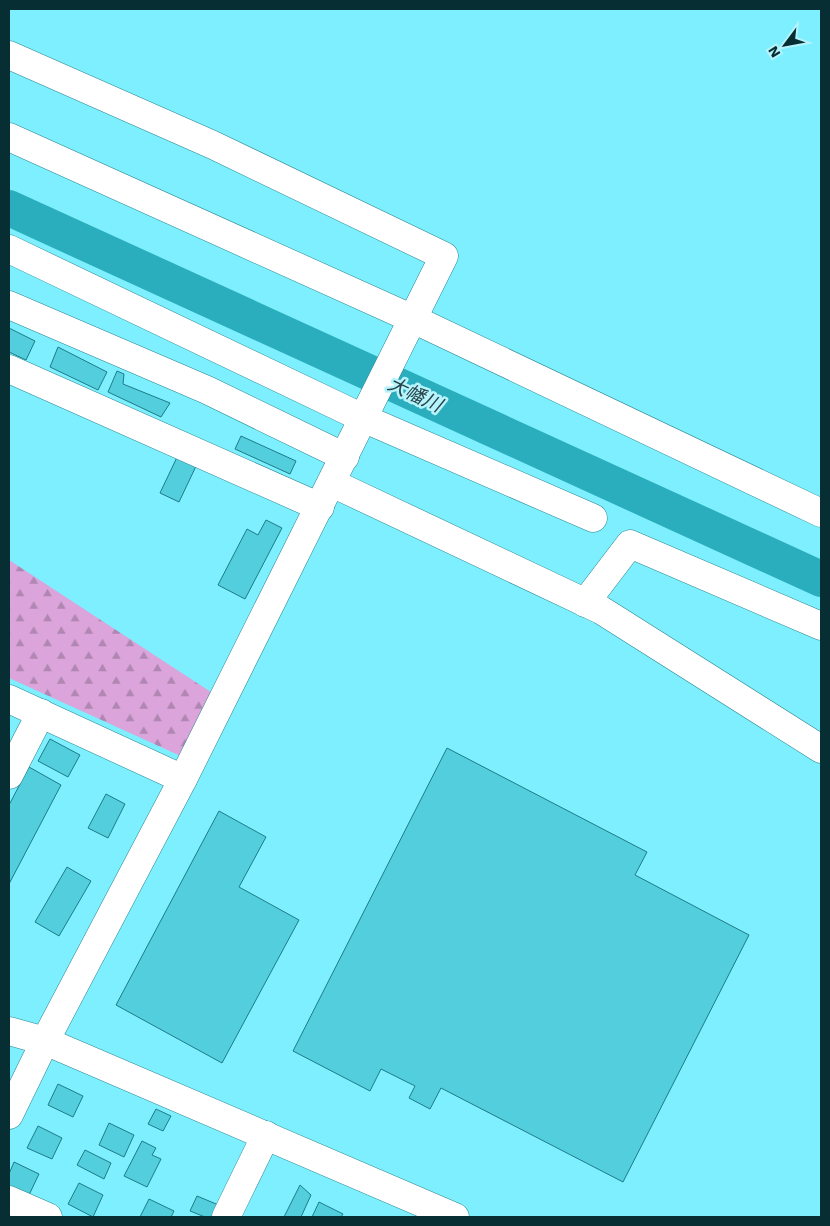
<svg xmlns="http://www.w3.org/2000/svg" width="830" height="1226" font-family="'Work Sans','Noto Sans JP',sans-serif">
<style>
.forest{fill:url(#forest-firs)}
.lines{fill:none;stroke-linecap:round;stroke-linejoin:round}
.river{stroke:#2aaebd;stroke-width:36}
.building{fill:#53cedd;stroke:#1d7c87}
.minor-casing{stroke:#2d8793;stroke-width:29}
.minor{stroke:#fff;stroke-width:28}
.labels{text-anchor:middle;stroke-width:5;stroke-linejoin:round;paint-order:stroke}
.water-label{font-size:19px;font-style:italic;fill:#284347;stroke:#b6f4fd}
</style>
<defs>
<pattern id="forest-firs" width="22" height="20" patternUnits="userSpaceOnUse" patternTransform="scale(1.25)"><rect width="22" height="20" fill="#dba4db"/><path d="M5 1l3.5 6h-7zM16 11l3.5 6h-7z" fill="#b086b2"/></pattern>
</defs>
<rect width="100%" height="100%" fill="#7deffe"/>
<path class="forest" d="M9,560L217,696L185,758L9,678Z"/>
<g class="lines">
<path class="river" d="M9,208L821,579"/>
</g>
<g class="building">
<path d="M9,328L35,341L26,360L9,352Z"/>
<path d="M58,347L107,372L98,390L50,367Z"/>
<path d="M117,371L124,374L123,384L170,403L161,417L108,392Z"/>
<path d="M241,436L296,461L290,474L235,449Z"/>
<path d="M179,453L198,462L179,502L160,493Z"/>
<path d="M266,520L282,528L245,599L218,585L247,529L258,535Z"/>
<path d="M50,739L80,755L68,777L38,761Z"/>
<path d="M447,748L647,852L635,875L749,935L623,1182L441,1088L430,1109L409,1098L415,1086L381,1069L370,1091L293,1051Z"/>
<path d="M29,767L61,785L9,884V805Z"/>
<path d="M106,794L125,804L108,838L88,828Z"/>
<path d="M219,811L266,837L239,887L299,920L222,1063L116,1005Z"/>
<path d="M67,867L91,881L59,936L35,922Z"/>
<path d="M58,1084L83,1096L73,1117L48,1105Z"/>
<path d="M156,1109L171,1116L163,1131L148,1124Z"/>
<path d="M109,1123L134,1135L124,1157L99,1145Z"/>
<path d="M38,1126L62,1138L52,1159L27,1148Z"/>
<path d="M142,1141L156,1148L152,1155L161,1159L147,1187L124,1176Z"/>
<path d="M85,1150L111,1163L104,1179L77,1165Z"/>
<path d="M14,1162L39,1174L29,1195L9,1186V1174Z"/>
<path d="M79,1183L103,1195L93,1217L68,1204Z"/>
<path d="M300,1185L311,1195L301,1217H284Z"/>
<path d="M197,1196L221,1206L216,1217H205L190,1211Z"/>
<path d="M149,1199L174,1211L171,1217H140Z"/>
<path d="M319,1202L343,1214L341,1217H312Z"/>
</g>
<g class="lines">
<g class="minor-casing">
<g id="minor">
<path d="M9,55L213,145L444,256L183,779L45,1041L9,1115"/>
<path d="M9,137L413,319L821,513"/>
<path d="M9,249L365,419L593,518"/>
<path d="M9,305L207,390L345,457"/>
<path d="M9,369L320,507"/>
<path d="M332,483L601,610L821,749"/>
<path d="M585,603L630,544L821,626"/>
<path d="M9,699L183,779"/>
<path d="M9,775L41,713"/>
<path d="M9,1031L45,1041L455,1217"/>
<path d="M9,1200L48,1217"/>
<path d="M226,1217L266,1135"/>
</g>
</g>
<use href="#minor" class="minor"/>
</g>
<g class="labels">
<g class="water-label">
<text transform="translate(415 394) rotate(25)" y="7">大幡川</text>
</g>
</g>
<rect width="830" height="1226" fill="none" stroke="#072e32" stroke-width="20"/>
<g transform="translate(785 45) rotate(238)" stroke="#b6f4fd" stroke-width="4" paint-order="stroke">
<path d="M0-4L9 19L0 12L-9 19Z" fill="#072e32"/>
<text y="-8" font-size="14" font-weight="bold" text-anchor="middle" fill="#072e32">N</text>
</g>
</svg>
